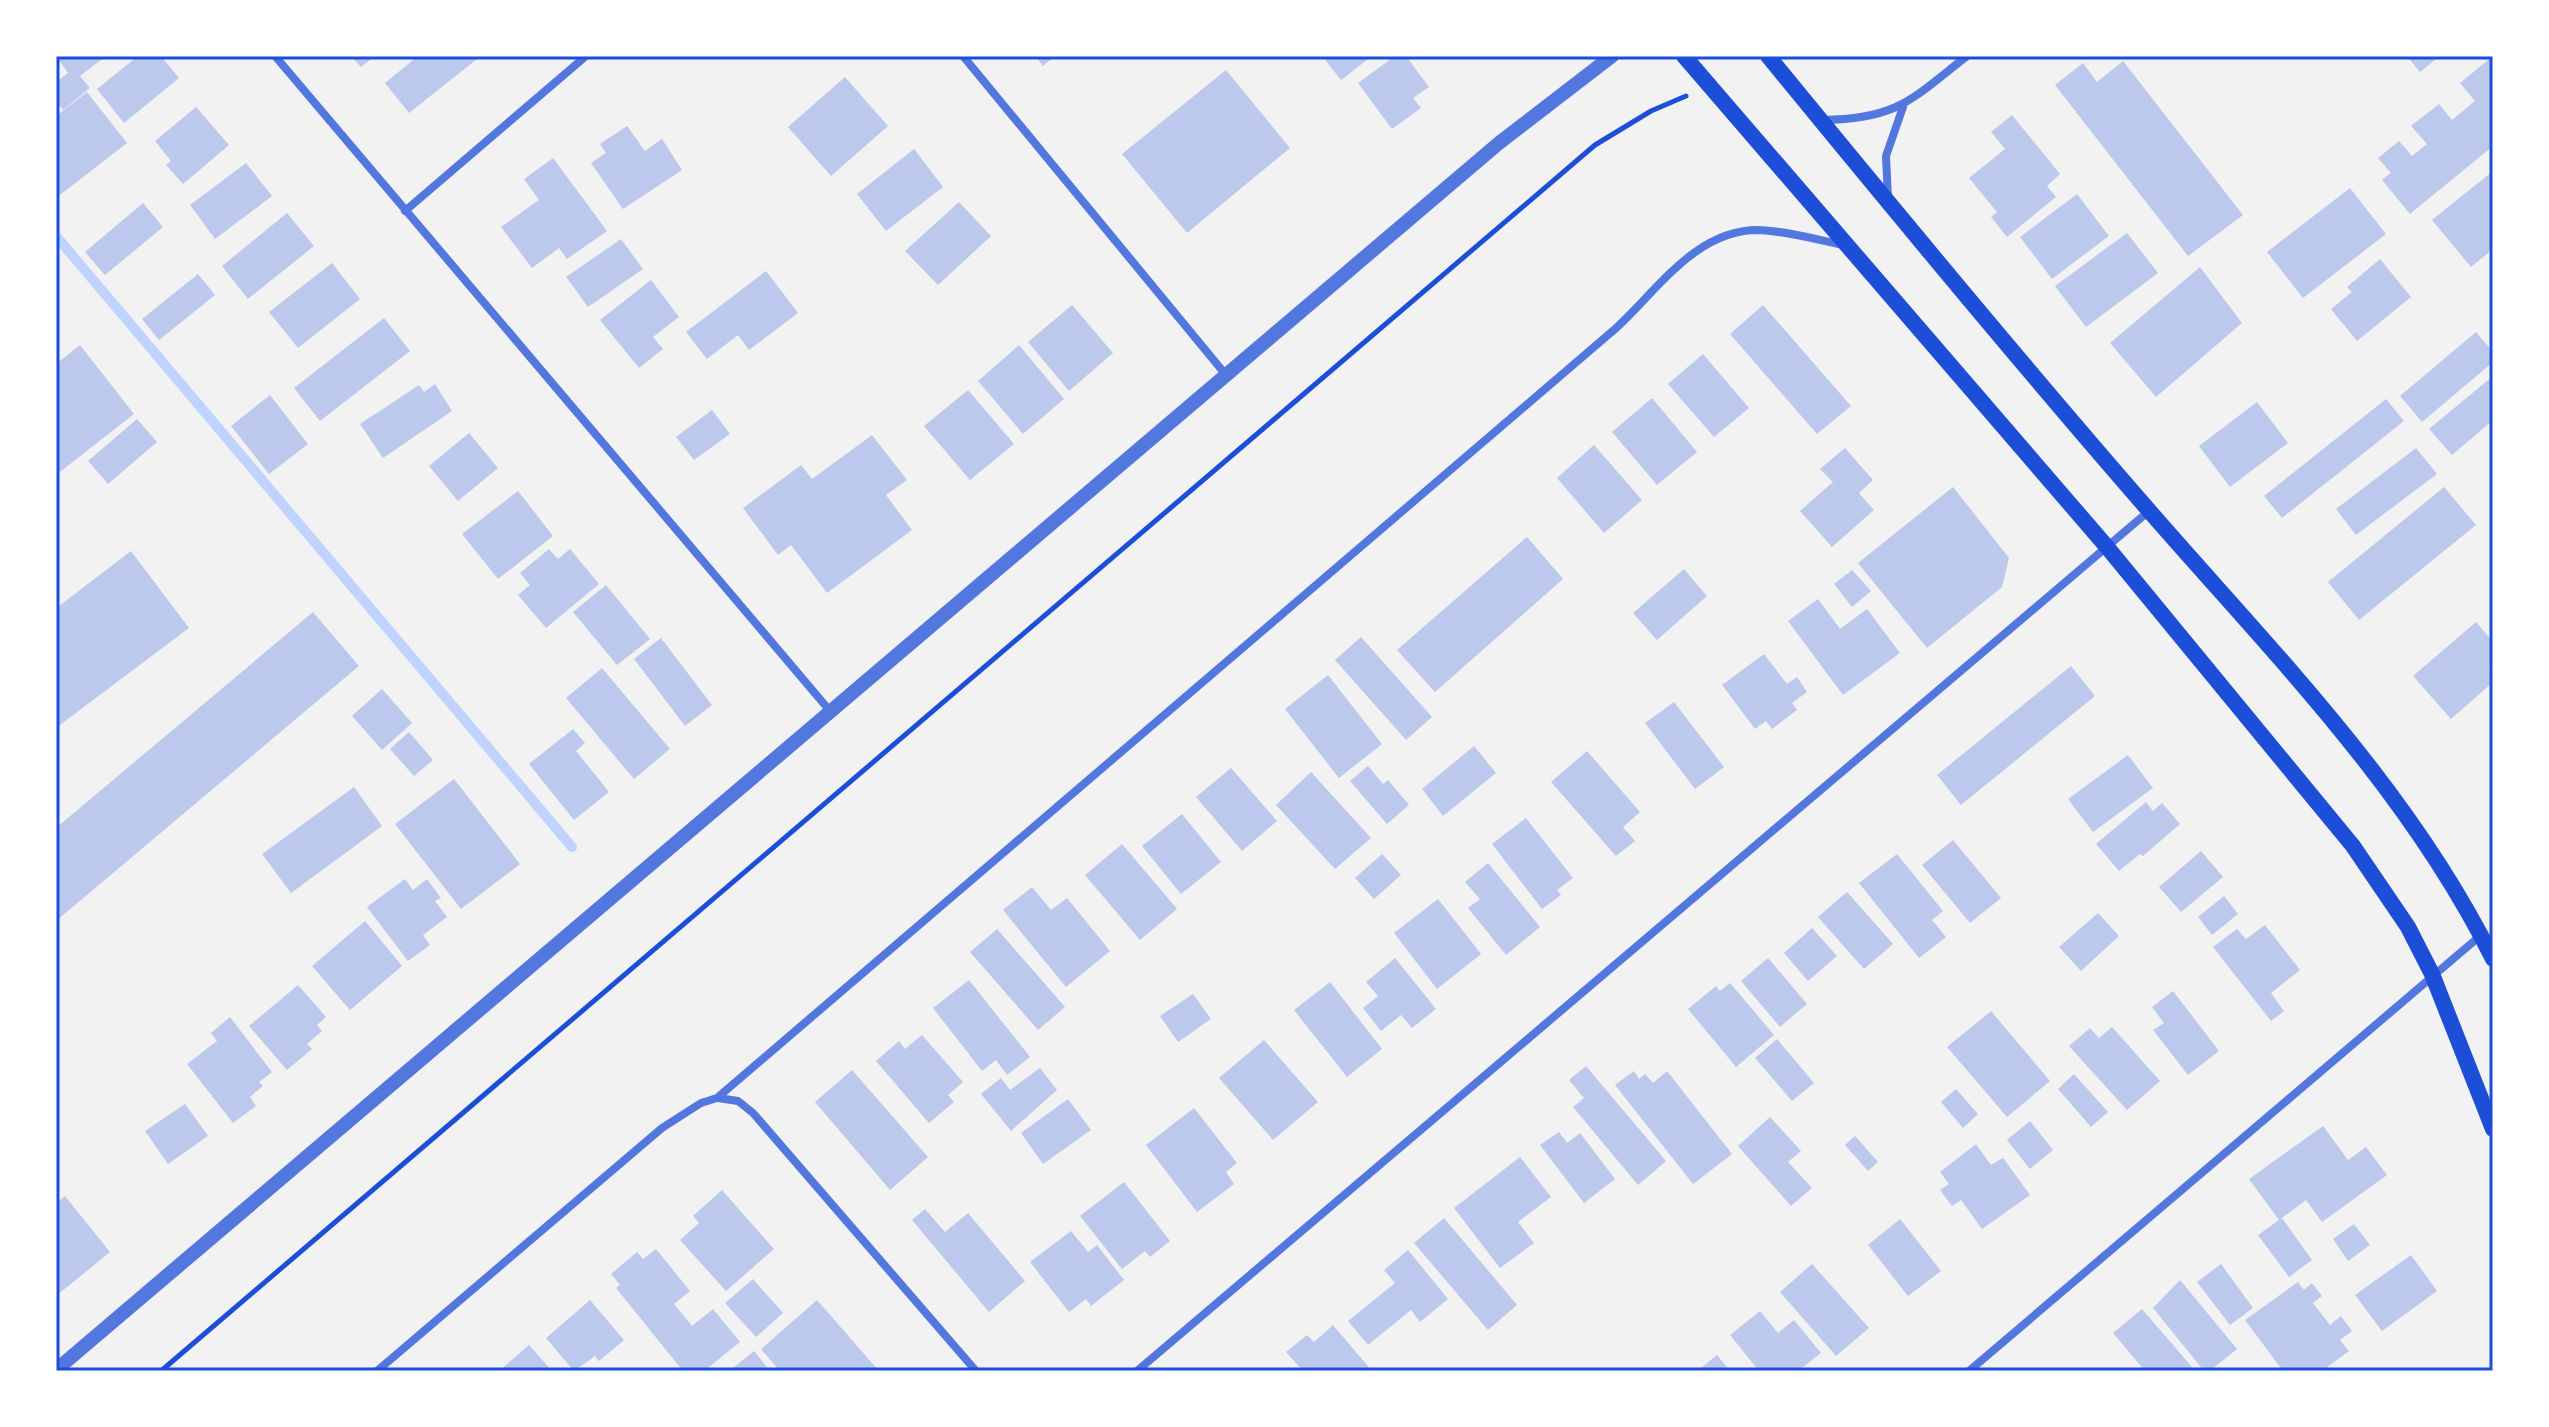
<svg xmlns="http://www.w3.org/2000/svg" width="2549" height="1427" font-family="'Space Grotesk',sans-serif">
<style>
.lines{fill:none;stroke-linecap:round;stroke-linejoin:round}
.stream{stroke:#bfd3fe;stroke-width:10}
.building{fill:#bdc9ec}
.path{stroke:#1d4ed8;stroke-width:5}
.minor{stroke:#5277de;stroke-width:8}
.tertiary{stroke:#5277de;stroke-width:14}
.secondary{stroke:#1d4ed8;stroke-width:16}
.neatline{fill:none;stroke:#1d4ed8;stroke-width:3}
</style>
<rect width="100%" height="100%" fill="#f2f2f2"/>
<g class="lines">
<path class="stream" d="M56,236L572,847"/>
</g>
<g class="building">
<path d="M56,56H106L80,76L90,88L63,110L56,101V82L68,73Z"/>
<path d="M138,56H161L179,78L124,123L97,89Z"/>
<path d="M351,56H375L361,67Z"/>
<path d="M418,56H475L477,59L409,113L385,83Z"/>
<path d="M1035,56H1055L1043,66Z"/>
<path d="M1322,56H1372L1341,80Z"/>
<path d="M1395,56H1406L1429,87L1413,98L1421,108L1392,129L1358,83Z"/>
<path d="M2407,56H2440L2420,72Z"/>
<path d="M2493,56V146L2410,214L2382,180L2391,173L2378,158L2399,141L2412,156L2427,144L2411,126L2439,104L2452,120L2475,101L2460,83Z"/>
<path d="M2123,61L2243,215L2188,256L2055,85L2083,63L2097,82Z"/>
<path d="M1226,70L1290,148L1187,233L1122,154Z"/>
<path d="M845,77L888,126L831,176L788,127Z"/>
<path d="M87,92L127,143L56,198V116Z"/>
<path d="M196,107L229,145L183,184L166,165L171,161L155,141Z"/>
<path d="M2012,115L2060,174L2047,186L2056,197L2007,237L1991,217L1997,212L1969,178L2005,149L1991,132Z"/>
<path d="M627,126L645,151L662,139L682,170L623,209L591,163L606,153L600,144Z"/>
<path d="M914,149L943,187L886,231L857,194Z"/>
<path d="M553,158L607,231L567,259L559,248L532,268L501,227L539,200L524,179Z"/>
<path d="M246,163L272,196L215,239L190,205Z"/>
<path d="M2493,171V249L2471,267L2432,220Z"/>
<path d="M2350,188L2386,234L2303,298L2267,252Z"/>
<path d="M2077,194L2109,236L2052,279L2020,237Z"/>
<path d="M959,202L991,236L938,285L905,251Z"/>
<path d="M143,203L163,227L105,275L85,252Z"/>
<path d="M287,213L314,246L248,299L222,266Z"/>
<path d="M2127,233L2158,273L2086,327L2055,286Z"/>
<path d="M621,239L643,269L588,307L566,277Z"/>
<path d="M2380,259L2411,297L2357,341L2331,309L2352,292L2347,287Z"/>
<path d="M332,263L360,299L298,348L269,312Z"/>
<path d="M2200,267L2242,323L2156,397L2110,343Z"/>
<path d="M766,271L798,313L749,350L738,335L707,359L686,332Z"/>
<path d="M198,274L215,295L159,340L142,319Z"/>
<path d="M651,280L679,317L653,337L663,349L639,368L600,320Z"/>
<path d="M1072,305L1113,353L1069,391L1028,342Z"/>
<path d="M1763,305L1851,406L1817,434L1730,334Z"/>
<path d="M384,318L410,351L320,421L294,388Z"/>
<path d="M2476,332L2493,352V362L2422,422L2400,396Z"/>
<path d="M80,345L134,414L56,475V364Z"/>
<path d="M1019,345L1064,399L1023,434L978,381Z"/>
<path d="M1703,354L1749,408L1714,437L1668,384Z"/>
<path d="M2493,376V420L2452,455L2429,429Z"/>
<path d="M435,384L452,411L383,458L360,424L419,385L424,392Z"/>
<path d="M968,390L1014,444L970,480L924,426Z"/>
<path d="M270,395L308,444L269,474L231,426Z"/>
<path d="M1652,398L1697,452L1657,485L1612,432Z"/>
<path d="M2386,399L2404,421L2282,518L2264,496Z"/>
<path d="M2257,402L2288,443L2230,487L2199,446Z"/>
<path d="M712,410L730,434L694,460L676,437Z"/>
<path d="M137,419L157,442L108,484L88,461Z"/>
<path d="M469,433L498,468L458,501L429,466Z"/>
<path d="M872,435L907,480L886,495L912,530L827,593L791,545L778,555L743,508L801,465L812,479Z"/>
<path d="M1594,445L1642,500L1604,533L1557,478Z"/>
<path d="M1845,448L1873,480L1859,493L1874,510L1832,547L1800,511L1833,482L1820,469Z"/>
<path d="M2416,448L2437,474L2356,535L2336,509Z"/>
<path d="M1953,487L2009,558L2002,587L1927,648L1858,563Z"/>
<path d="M2444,487L2476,525L2359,620L2328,582Z"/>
<path d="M518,491L553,536L498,579L462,534Z"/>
<path d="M1527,537L1563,579L1435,692L1397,650Z"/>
<path d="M549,549L558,559L570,549L599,584L546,628L518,595L530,585L520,573Z"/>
<path d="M131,551L189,628L56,728V601L59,606Z"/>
<path d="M1684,569L1707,596L1657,640L1633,613Z"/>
<path d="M1852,570L1871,591L1852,607L1834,584Z"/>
<path d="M606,585L650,639L617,665L573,612Z"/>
<path d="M1818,599L1840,629L1867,609L1900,653L1843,695L1788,621Z"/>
<path d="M313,612L359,666L56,921V828Z"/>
<path d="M2476,622L2493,642V666L2489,670L2493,682L2451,719L2413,676Z"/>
<path d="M1361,637L1432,717L1406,740L1335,660Z"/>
<path d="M661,638L712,705L685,726L634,659Z"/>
<path d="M1764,654L1787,684L1797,677L1807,692L1792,703L1797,710L1772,729L1766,721L1755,729L1722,685Z"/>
<path d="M2071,666L2095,696L1961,805L1937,775Z"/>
<path d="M602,668L670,749L634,779L566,698Z"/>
<path d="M1328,675L1382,744L1339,778L1285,709Z"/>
<path d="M382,689L412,723L382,750L352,716Z"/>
<path d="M1674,702L1724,767L1695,789L1645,723Z"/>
<path d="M573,729L585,743L576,751L609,792L574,820L529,764Z"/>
<path d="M409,732L433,760L414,776L390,749Z"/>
<path d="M1474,746L1496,773L1443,816L1422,789Z"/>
<path d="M1587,751L1640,812L1623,827L1635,841L1616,856L1551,782Z"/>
<path d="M2128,755L2153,788L2093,832L2068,799Z"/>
<path d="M1368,766L1383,784L1388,780L1409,805L1387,824L1350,781Z"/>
<path d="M1231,768L1277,821L1242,851L1196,797Z"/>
<path d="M1311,772L1371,838L1335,869L1276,805Z"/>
<path d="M454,779L520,864L461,909L395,824Z"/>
<path d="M354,787L382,826L291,893L262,854Z"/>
<path d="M2146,802L2153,811L2162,803L2180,824L2143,856L2140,854L2119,871L2096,844Z"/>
<path d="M1182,814L1221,862L1181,894L1142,846Z"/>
<path d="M1526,818L1573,878L1557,890L1561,895L1542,909L1492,844Z"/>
<path d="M1953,840L2001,898L1970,923L1922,865Z"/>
<path d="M1122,844L1177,909L1140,940L1085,875Z"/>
<path d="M2201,851L2223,877L2181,912L2159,887Z"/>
<path d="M1382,854L1401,875L1374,899L1355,878Z"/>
<path d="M1897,854L1943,911L1932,920L1946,937L1919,958L1859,883Z"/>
<path d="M1488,863L1540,927L1506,955L1468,908L1480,899L1465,882Z"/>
<path d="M405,879L413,890L427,879L441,898L435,901L447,917L423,935L430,945L408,961L367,907Z"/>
<path d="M1032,887L1051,910L1067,898L1110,951L1066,987L1003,910Z"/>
<path d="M1847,892L1893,944L1864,969L1818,917Z"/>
<path d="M2224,896L2238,914L2212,935L2198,917Z"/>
<path d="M1438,899L1481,954L1437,989L1394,933Z"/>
<path d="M2098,913L2119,936L2081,971L2059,947Z"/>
<path d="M365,921L402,966L350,1010L312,966Z"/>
<path d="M2265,925L2300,970L2271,993L2284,1011L2271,1021L2213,947L2237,929L2246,939Z"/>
<path d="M1812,928L1837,956L1808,981L1784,953Z"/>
<path d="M997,929L1065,1007L1038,1030L970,952Z"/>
<path d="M1395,958L1436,1009L1412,1028L1401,1015L1381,1031L1363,1008L1378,996L1366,982Z"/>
<path d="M1768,958L1807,1004L1780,1027L1741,981Z"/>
<path d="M969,980L1030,1057L1007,1075L996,1060L982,1071L933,1008Z"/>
<path d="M1330,982L1382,1049L1347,1077L1294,1010Z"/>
<path d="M1730,983L1774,1035L1736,1067L1688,1009L1716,986L1720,991Z"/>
<path d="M298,985L326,1017L317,1025L322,1031L307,1044L312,1049L287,1070L249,1026Z"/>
<path d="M2173,991L2219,1051L2188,1075L2153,1030L2164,1023L2152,1007Z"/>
<path d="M1193,994L1211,1019L1178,1042L1160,1016Z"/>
<path d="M1991,1011L2050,1081L2007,1117L1947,1047Z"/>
<path d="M230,1017L272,1072L259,1082L263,1086L250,1097L256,1106L233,1123L187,1064L217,1041L211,1033Z"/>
<path d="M2112,1027L2160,1081L2127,1110L2069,1046L2090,1028L2099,1038Z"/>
<path d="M922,1035L963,1082L948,1095L954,1102L929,1123L876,1061L899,1041L905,1049Z"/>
<path d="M1777,1039L1814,1083L1792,1101L1755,1058Z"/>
<path d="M1264,1040L1318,1102L1273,1140L1219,1078Z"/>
<path d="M1586,1066L1666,1161L1638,1185L1573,1107L1584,1098L1569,1080Z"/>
<path d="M1040,1068L1057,1090L1011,1131L981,1094L1001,1078L1010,1090Z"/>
<path d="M852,1070L928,1157L890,1190L815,1102Z"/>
<path d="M1634,1071L1639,1079L1645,1074L1653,1083L1667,1071L1732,1154L1693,1184L1615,1085Z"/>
<path d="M2074,1074L2108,1112L2091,1127L2058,1089Z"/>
<path d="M1956,1089L1978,1114L1963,1128L1941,1102Z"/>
<path d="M1068,1099L1091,1130L1043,1164L1021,1133Z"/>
<path d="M185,1104L208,1136L168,1164L145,1131Z"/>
<path d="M1194,1108L1237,1163L1226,1172L1234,1184L1197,1212L1146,1145Z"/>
<path d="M1770,1117L1801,1151L1788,1162L1812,1188L1791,1206L1738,1146Z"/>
<path d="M2030,1121L2053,1150L2030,1169L2007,1140Z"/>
<path d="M2323,1126L2348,1160L2366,1147L2387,1175L2322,1222L2306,1200L2282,1218L2312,1260L2289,1277L2258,1235L2279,1220L2249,1179Z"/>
<path d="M1559,1132L1567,1143L1580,1133L1615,1179L1584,1203L1540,1145Z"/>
<path d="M1855,1136L1878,1162L1868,1171L1845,1145Z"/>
<path d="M1976,1144L1991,1165L2003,1158L2030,1195L1982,1229L1961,1200L1952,1206L1940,1190L1949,1184L1940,1172Z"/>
<path d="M1520,1157L1551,1197L1518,1222L1534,1243L1500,1268L1454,1208Z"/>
<path d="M1124,1182L1170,1241L1150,1257L1145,1251L1122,1269L1080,1216Z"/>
<path d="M722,1190L774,1249L726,1291L680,1240L699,1223L693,1216Z"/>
<path d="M65,1196L110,1252L56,1296V1203Z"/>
<path d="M925,1209L945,1232L968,1213L1025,1281L989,1312L912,1220Z"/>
<path d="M1444,1218L1517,1305L1488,1330L1414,1243Z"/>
<path d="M1900,1219L1941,1271L1908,1296L1868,1245Z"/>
<path d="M2354,1224L2370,1245L2348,1261L2333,1239Z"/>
<path d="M1071,1231L1088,1252L1097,1245L1124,1280L1091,1306L1086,1299L1069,1312L1030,1262Z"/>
<path d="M656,1249L690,1291L674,1304L692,1326L713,1309L740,1342L704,1371H683L616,1288L620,1285L611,1274L637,1252L643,1259Z"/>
<path d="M1408,1250L1448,1299L1420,1322L1411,1310L1368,1345L1348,1321L1395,1283L1384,1270Z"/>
<path d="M2411,1255L2437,1291L2382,1331L2355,1295Z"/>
<path d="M1812,1264L1869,1328L1836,1356L1780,1292Z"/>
<path d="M2221,1264L2253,1308L2230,1325L2197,1282Z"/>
<path d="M753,1279L783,1313L756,1337L725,1303Z"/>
<path d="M2180,1280L2237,1349L2210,1371H2204L2153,1308Z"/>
<path d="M2298,1282L2304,1290L2312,1283L2322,1296L2313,1303L2330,1325L2341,1316L2352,1331L2340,1340L2349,1351L2322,1371H2283L2245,1320Z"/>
<path d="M590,1300L624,1340L599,1361L595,1356L574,1371L546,1338Z"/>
<path d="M817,1300L879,1371H780L761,1349Z"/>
<path d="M2142,1309L2192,1367L2186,1371H2145L2113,1333Z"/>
<path d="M1760,1311L1778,1333L1794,1320L1821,1353L1798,1371H1759L1730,1335Z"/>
<path d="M1333,1325L1372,1371H1303L1286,1352L1307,1335L1314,1342Z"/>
<path d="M529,1345L552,1371H499Z"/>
<path d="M754,1351L770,1371H729Z"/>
<path d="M1717,1355L1730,1371H1697Z"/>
</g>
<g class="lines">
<path class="path" d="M161,1371L1595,145L1651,111L1686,96"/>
<g class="minor">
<path d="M275,56L830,711"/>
<path d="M963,56L1226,375"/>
<path d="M1823,120C1898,119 1912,99 1967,56"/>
<path d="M1888,199L1886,156L1903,107"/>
<path d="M405,211L586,56"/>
<path d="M718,1098L738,1101L753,1113L976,1371"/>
<path d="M377,1371L662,1128L701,1103L717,1098L1615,329C1657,291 1695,230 1758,230C1786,231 1815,239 1843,245"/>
<path d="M1137,1371L2149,511"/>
<path d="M1969,1371L2480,936"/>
</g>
<path class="tertiary" d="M56,1370L1499,143L1612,56"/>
<g class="secondary">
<path d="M1684,56L2107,547L2353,846L2408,927L2432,974L2493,1129"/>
<path d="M1768,56C1894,210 2021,364 2152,514C2275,655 2409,790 2493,959"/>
</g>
</g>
<rect width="2549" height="1427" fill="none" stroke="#ffffff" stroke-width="116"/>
<rect x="58" y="58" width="2433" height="1311" class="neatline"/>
</svg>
